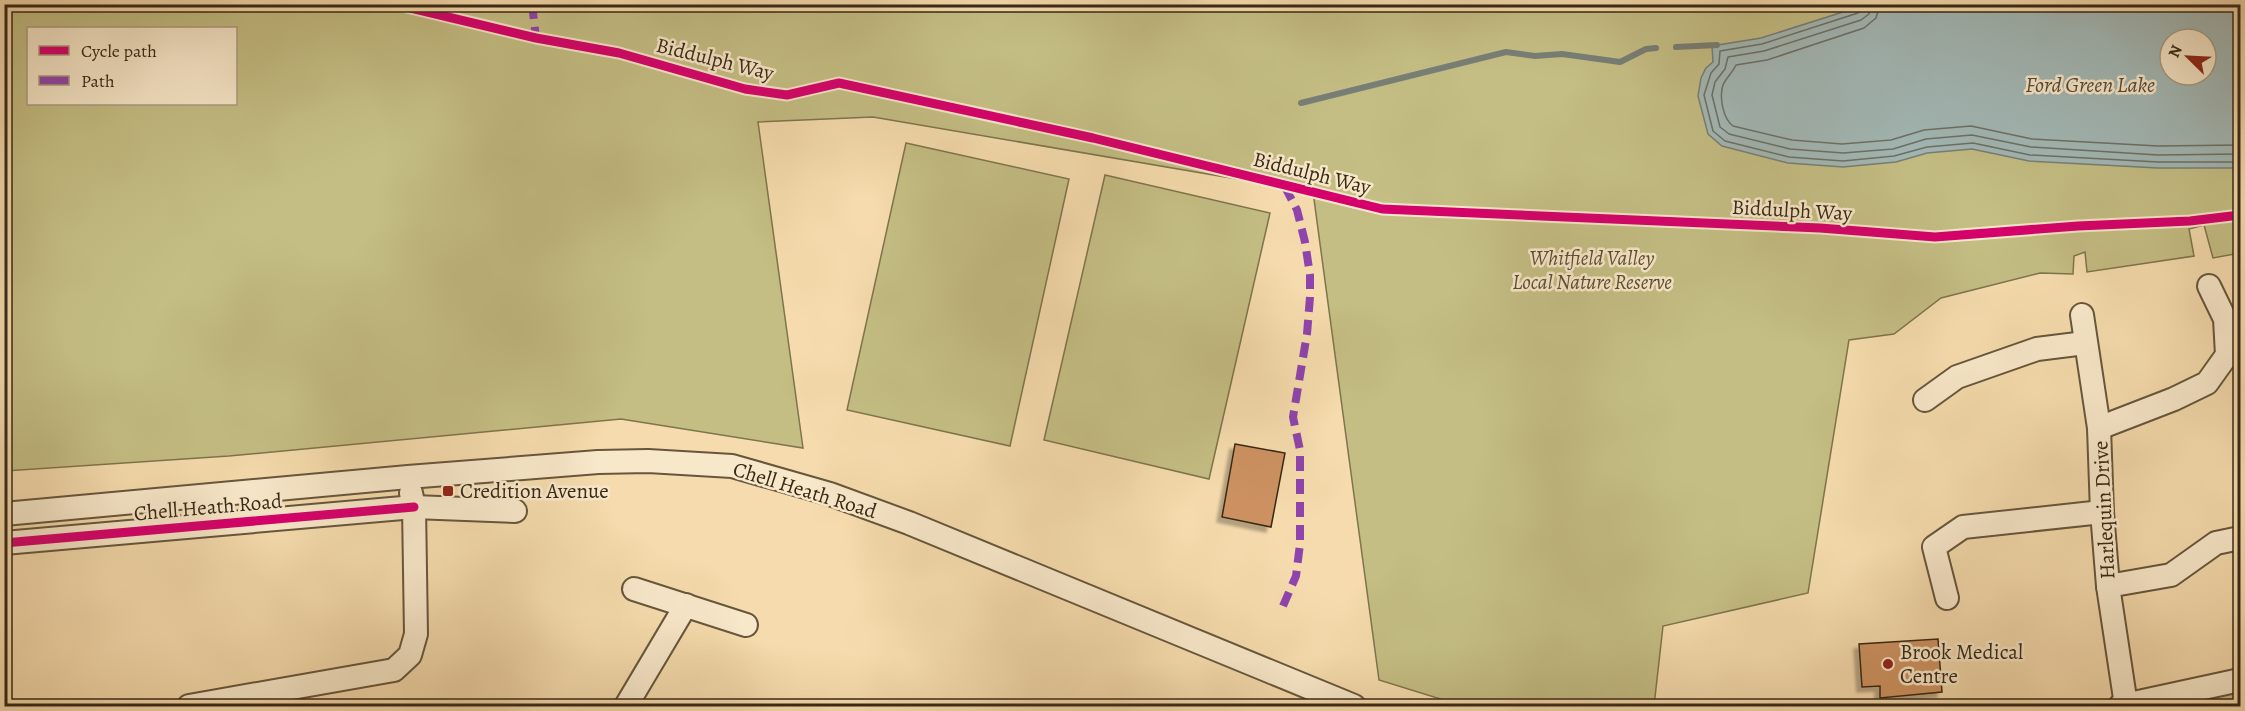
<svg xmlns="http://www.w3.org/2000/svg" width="2245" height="711" font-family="Alegreya,serif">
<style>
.green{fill:#c4be84;stroke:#7e744d;stroke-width:1.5;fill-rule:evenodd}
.water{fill:#a2b8b6;stroke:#787f76;stroke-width:1.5;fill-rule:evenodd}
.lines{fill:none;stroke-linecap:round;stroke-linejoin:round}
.shore{stroke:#6d7066;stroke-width:1.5}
.stream{stroke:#787f76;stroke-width:6}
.building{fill:#ce9262;stroke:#382916;stroke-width:1.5;filter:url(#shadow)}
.minor-casing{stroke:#67563c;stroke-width:26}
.minor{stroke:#f8e8ca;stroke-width:22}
.quiet{stroke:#8e44ad;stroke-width:8;stroke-dasharray:15 8;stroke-linecap:butt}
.cycleway-casing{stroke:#f8e8ca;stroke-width:13}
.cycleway{stroke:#d6006c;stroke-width:9}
.poi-dot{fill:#8f2418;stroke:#f8e8ca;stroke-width:2}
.labels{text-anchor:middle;stroke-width:5;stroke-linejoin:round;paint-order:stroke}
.street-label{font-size:21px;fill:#382916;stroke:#f8e8ca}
.park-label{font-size:21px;font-style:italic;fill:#5b4e32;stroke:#f8e8ca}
.poi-label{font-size:21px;fill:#382916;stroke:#f8e8ca;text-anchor:start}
.water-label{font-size:22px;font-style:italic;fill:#524d3e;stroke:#f8e8ca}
</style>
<defs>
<filter id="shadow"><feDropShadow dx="-5" dy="5" stdDeviation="1.5" flood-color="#0004"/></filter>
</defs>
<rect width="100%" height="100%" fill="#f5dbad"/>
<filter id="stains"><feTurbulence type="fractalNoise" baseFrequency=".00333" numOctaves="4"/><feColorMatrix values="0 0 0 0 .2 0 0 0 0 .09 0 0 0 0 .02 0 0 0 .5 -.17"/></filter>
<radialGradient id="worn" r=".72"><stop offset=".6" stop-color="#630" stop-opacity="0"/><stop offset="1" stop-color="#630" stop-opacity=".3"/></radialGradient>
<g class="green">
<path d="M5,5H2240V217L2228,220L2240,219V253L2213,258L2204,225L2189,229L2194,256L2087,272L2085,252L2074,256L2073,274L2040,273L1941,298L1894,334L1849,340L1808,593L1663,626L1654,706H1463L1379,680L1313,192L873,117L758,122L803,448L621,419L229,456L5,471ZM28,28H236V104H28ZM2170,39H2206V75H2170Z"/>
<path d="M906,143L1069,179L1010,446L847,410Z"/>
<path d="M1105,175L1270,213L1209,479L1044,440Z"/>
<path d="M2240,688V706H2121Z"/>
</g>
<path class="water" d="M1922,4L1925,7L1928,4L2240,5V168H2158L2029,161L1972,149L1927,153L1896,162L1843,167L1788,163L1722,146L1708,134L1698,96L1701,78L1706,68L1713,62L1712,46L1761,38L1865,5ZM2170,39H2206V75H2170Z"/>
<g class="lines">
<g class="shore">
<path d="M1863,4L1862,10L1858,13L1762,44L1720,51L1719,64L1711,73L1704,95L1713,131L1725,141L1789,157L1843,161L1894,156L1927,147L1973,143L2030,155L2158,162H2240"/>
<path d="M1871,4L1869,14L1861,20L1764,51L1728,57L1725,69L1715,82L1712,95L1720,127L1729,134L1790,149L1843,153L1893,149L1926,139L1972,135L2031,147L2158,155L2240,154"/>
<path d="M1880,4L1876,18L1864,28L1767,60L1736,65C1733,72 1726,78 1723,85C1719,97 1723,119 1733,126L1792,140L1842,144L1891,140L1924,130L1971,126L2032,139L2158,146L2240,145"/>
</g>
<g class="stream">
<path d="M1676,47L1717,45"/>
<path d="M1301,103L1506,52L1535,56L1562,54L1620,62L1646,49L1656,48"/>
</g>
</g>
<g class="building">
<path d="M1235,444L1285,453L1271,527L1222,517Z"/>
<path d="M1938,639L1942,692L1880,698V686L1862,687L1859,644Z"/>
</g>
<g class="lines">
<g class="minor-casing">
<g id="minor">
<path d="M2082,315L2099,428L2102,512L2108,586L2126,705"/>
<path d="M1925,400L1957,377L2037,349L2085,343"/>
<path d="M2099,428L2174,399L2207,383L2227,355L2225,319L2209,286"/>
<path d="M4,514L408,477L598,462L648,461L732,466L830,494L909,523L1354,706"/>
<path d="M4,543L414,507L515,511"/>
<path d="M2108,586L2171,575L2216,543L2240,538"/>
<path d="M634,589L746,625"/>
<path d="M1947,598L1934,547L1963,527L2102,512"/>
<path d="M189,706L394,670L410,655L416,634L414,507L411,493"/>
<path d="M626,706L686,605"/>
<path d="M2120,706L2240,680"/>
</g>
</g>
<use href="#minor" class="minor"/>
<g class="quiet">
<path d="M532,4L536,38"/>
<path d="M1283,606L1296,576L1300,544V450L1293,417L1307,334L1310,297V275L1305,242L1297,210L1284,185"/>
</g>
<g class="cycleway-casing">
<g id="cycleway">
<path d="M394,4L536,38L619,53L745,89L787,95L839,83L1093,138L1382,209L1820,228L1935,237L2078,226L2190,221L2240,215"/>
<path d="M4,543L414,507"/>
</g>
</g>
<use href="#cycleway" class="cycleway"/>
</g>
<g class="poi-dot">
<rect x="442" y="485" width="12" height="12" rx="3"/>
<circle cx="1888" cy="664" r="6"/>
</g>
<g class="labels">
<g class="street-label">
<text transform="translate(715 59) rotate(14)" y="7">Biddulph Way</text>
<text transform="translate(1312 173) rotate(14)" y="7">Biddulph Way</text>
<text transform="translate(1792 210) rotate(3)" y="7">Biddulph Way</text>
<text transform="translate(805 490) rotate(17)" y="7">Chell Heath Road</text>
<text transform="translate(208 507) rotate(-5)" y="7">Chell Heath Road</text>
<text transform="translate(2104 510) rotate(-93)" y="7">Harlequin Drive</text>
</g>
<g class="park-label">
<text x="1592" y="265">Whitfield Valley<tspan x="1592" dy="24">Local Nature Reserve</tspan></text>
</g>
<g class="poi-label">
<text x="460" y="498">Credition Avenue</text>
<text x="1900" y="659">Brook Medical<tspan x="1900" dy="24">Centre</tspan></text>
</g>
<g class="water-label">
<text x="2090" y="92">Ford Green Lake</text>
</g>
</g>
<rect width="2245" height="711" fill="none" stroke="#f5dbad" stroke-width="24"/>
<rect x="6" y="6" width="2233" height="699" fill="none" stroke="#382916" stroke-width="3"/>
<rect x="12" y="12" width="2221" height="687" fill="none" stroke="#382916" stroke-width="1.5"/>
<rect x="27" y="27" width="210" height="78" fill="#f8e8ca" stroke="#ab9c82" stroke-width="1.5"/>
<rect x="39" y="46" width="30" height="9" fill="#d6006c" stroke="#ab9c82" stroke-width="1.5"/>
<text x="81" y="57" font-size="18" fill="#382916">Cycle path</text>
<rect x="39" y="76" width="30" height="9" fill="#8e44ad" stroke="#ab9c82" stroke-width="1.5"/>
<text x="81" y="87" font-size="18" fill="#382916">Path</text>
<g transform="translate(2188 57) rotate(294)"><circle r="28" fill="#f8e8ca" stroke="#ab9c82" stroke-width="1.5"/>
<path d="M0-4.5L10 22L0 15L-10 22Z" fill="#8f2418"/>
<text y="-9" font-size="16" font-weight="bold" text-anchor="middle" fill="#382916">N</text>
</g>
<rect width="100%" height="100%" filter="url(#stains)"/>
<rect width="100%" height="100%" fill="url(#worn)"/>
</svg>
